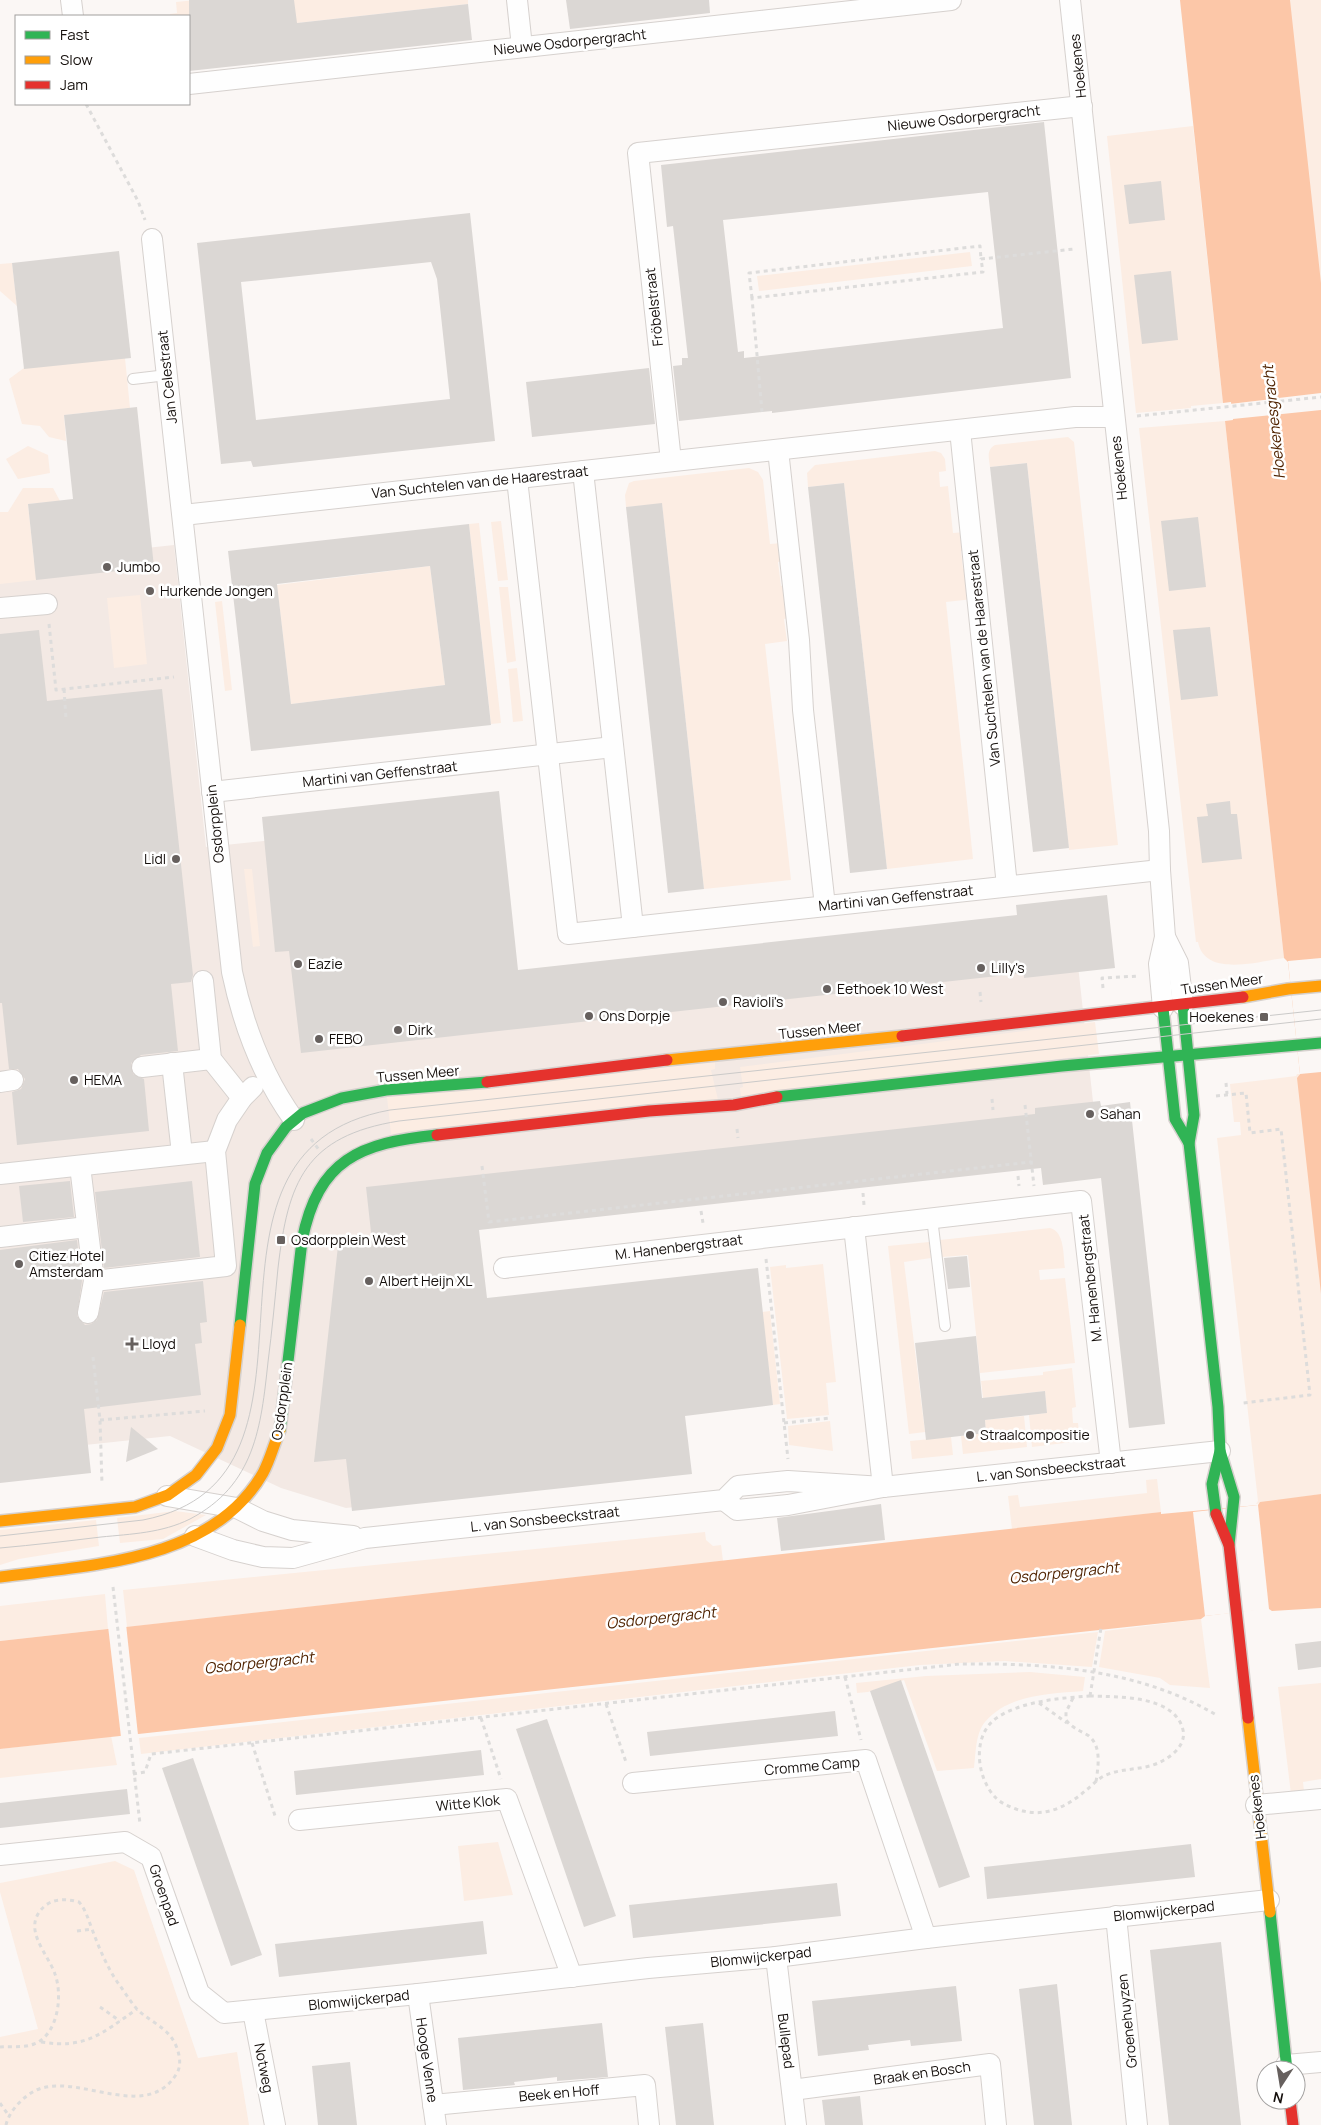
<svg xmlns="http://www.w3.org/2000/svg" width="1321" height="2125" font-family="Manrope,sans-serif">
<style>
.built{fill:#f3e9e4}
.green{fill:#fcede3}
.water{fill:#fcc7a8}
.pier{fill:#fbf7f5}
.building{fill:#dbd7d4;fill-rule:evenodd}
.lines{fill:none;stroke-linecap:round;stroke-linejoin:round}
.lane-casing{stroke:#d6d1ce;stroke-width:12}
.street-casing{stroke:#d6d1ce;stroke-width:22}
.fast-casing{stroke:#d6d1ce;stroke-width:14}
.slow-casing{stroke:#d6d1ce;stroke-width:14}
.jam-casing{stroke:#d6d1ce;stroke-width:14}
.path{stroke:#dddcdb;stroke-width:3;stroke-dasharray:4 4;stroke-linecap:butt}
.lane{stroke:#fefefe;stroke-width:10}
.street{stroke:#fefefe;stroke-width:20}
.fast{stroke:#30b455;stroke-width:11}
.slow{stroke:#ff9f0a;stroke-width:11}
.jam{stroke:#e5322d;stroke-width:11}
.tram{stroke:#cbcac9;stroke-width:1}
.poi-dot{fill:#66605e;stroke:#fff;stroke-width:2}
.labels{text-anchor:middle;stroke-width:5;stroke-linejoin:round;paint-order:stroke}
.street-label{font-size:14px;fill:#150f0c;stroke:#fff}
.poi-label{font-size:14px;fill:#150f0c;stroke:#fff;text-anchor:start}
.water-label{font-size:15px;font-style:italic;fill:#502301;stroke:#fff}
</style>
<rect width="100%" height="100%" fill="#fbf7f5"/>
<path class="built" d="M174,545L206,847L332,834L351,1009L1075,938L1096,1129L375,1207L412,1501L346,1508L281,1488L170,1436L0,1454V564Z"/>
<g class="green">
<path d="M196,0H468V4L189,35V16H170V14L177,13L176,2Z"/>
<path d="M1289,0H1321V290Z"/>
<path d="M1193,126L1223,403L1191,406V408L1136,413L1107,136Z"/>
<path d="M970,252L972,266L759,291L757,276Z"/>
<path d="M12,263L17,306L0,291V264Z"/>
<path d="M125,358L130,408L64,415L66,441L49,437L40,426L22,424L9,379L24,368Z"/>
<path d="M1225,421L1284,958C1259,961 1205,978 1198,942H1196L1139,428Z"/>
<path d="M1068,437L1074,442L1118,845L1069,850L1027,463L990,467C989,458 986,450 995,445Z"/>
<path d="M28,446L48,455L50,473L18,479L6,459Z"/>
<path d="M935,451L941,453L945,459L946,471L939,472L940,487L948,486L953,533L965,532L968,549L961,551L963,569H969L973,599L946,602L973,859L887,869L844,483L808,487L807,473L815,465Z"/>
<path d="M749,468L758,472L763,480L770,544L782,543L784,561L778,562L781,586L787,585L790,618L784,619L787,641L765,644L791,880L704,889L662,504L626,507L625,495L629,483L634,481Z"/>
<path d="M23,488H53L60,501L28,504L36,580L0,584V512H8Z"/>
<path d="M501,521L508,580L498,581L491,522Z"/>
<path d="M479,523L501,723L491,724L469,524Z"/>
<path d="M430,566L445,685L291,704L277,585Z"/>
<path d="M499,587H508L516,661L507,663Z"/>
<path d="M140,595L147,664L114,668L107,598Z"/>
<path d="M222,601L232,690L225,691L215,602Z"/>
<path d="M517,668L523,721L513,722L508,669Z"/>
<path d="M244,869H252L260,946L253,947Z"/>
<path d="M1095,1022L1099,1054L741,1097L740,1088L743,1087L740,1067Z"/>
<path d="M715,1061V1069L711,1070L718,1100L391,1134L387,1097Z"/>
<path d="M1297,1074H1299L1321,1294V1494L1256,1504L1258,1501L1217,1138L1241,1135L1240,1122H1234L1230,1084L1296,1076Z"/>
<path d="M1050,1228C1065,1232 1063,1255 1065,1268L1039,1270L1040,1280L1065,1278L1075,1363L980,1373L968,1255L942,1257L940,1240Z"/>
<path d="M929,1242L931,1258L904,1262L925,1432L909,1434L888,1246Z"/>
<path d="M823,1264L836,1382L826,1383L829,1415L787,1419L770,1267L786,1265V1268Z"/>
<path d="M770,1311L780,1404L773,1405L762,1312Z"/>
<path d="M1072,1368L1076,1407L1072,1408L1073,1423H1078L1080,1441L1032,1447L1029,1415L1047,1413L1045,1391L983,1398L981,1381L1043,1375V1372Z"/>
<path d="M1024,1416L1027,1447L963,1454L961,1436L986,1433L985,1420Z"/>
<path d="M830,1421L833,1451L789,1445L788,1426Z"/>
<path d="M951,1437L953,1455L912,1459L910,1441Z"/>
<path d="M1157,1479L1161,1512L1012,1529L1008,1496L1018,1495L1020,1507L1147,1493L1146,1480Z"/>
<path d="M175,1511L206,1515L163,1539L120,1543L117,1518Z"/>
<path d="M96,1520L99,1546L19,1559L0,1565V1530Z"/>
<path d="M705,1532L706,1540L713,1546L721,1545L723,1561L127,1627L123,1590Z"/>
<path d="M105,1594L108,1629L0,1641V1606Z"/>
<path d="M1201,1619L1210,1688L1170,1685L1160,1678L1099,1667L1105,1631Z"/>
<path d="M1098,1632L1092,1667L1005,1661L920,1665L141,1754L139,1738Z"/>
<path d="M1030,1672L1085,1677L1083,1691C1049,1694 1009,1694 985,1722C975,1734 976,1754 974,1768L937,1771L904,1680L868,1692L857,1693L856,1683L926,1676Z"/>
<path d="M1321,1683V1779L1303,1782L1304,1791L1291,1794L1278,1687Z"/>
<path d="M111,1736L117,1765L0,1778V1749Z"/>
<path d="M498,1842L513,1895L464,1901L458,1846Z"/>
<path d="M115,1861L134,1870L198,2058L237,2052L249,2125H0V2037L38,2029L0,1892V1883Z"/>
</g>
<g class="water">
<path d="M1180,0H1290L1321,283V1294L1297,1078L1300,1074L1288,962L1284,958L1225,421L1233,420L1231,402L1223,403Z"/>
<path d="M1321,1494V1608L1272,1611L1269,1609H1262L1205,1616L1201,1619L0,1749V1641L1161,1512V1514L1258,1505L1260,1502Z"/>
</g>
<g class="pier">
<path d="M1321,393V410L1223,420L1230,418L1229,404L1221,405Z"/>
<path d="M1321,958V1072L1300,1074L1288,961Z"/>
<path d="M1258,1505L1269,1609L1205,1616L1193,1512Z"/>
<path d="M126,1624L138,1735L121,1737L108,1626Z"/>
</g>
<g class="building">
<path d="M189,0H294L297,23L468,4L472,40L189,71Z"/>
<path d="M566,0H709L710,13L570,29Z"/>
<path d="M1044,122L1071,378L772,413V411L679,421L673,366L682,365V358H688L673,226L667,227L661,165ZM988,192L1003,328L744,358V351L738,352L723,220Z"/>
<path d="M1161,181L1165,220L1129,224L1124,185Z"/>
<path d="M470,213L495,441L253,467L251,461L221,464L197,243ZM431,262L437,279L450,399L256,420L241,282Z"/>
<path d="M119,251L131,358L24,369L12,263Z"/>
<path d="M1171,271L1178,340L1142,344L1134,275Z"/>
<path d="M649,368L655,424L532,437L526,382Z"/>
<path d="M137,407L154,567L36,580L28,504L73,499L64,415Z"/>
<path d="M1027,463L1069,848L1033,852L990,467Z"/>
<path d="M844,483L887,869L850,873L808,487Z"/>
<path d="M662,503L704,889L668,893L626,507Z"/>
<path d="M1198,517L1206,587L1169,591L1161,521Z"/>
<path d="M469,524L491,725L251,751L228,551ZM430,566L445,685L291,704L277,584Z"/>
<path d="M1210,627L1218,696L1181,700L1173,630Z"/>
<path d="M39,630L47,701L162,689L193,975L191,982L171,984L178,1051L141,1055L131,1063L133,1074L144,1079L149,1131L17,1145L12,1092L21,1089L25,1079L18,1069H9L2,1003H0V634Z"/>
<path d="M499,791L518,970L1017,915L1016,905L1107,895L1115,968L1024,978V973L301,1053L289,951L275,952L262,817Z"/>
<path d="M1230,801L1231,814H1237L1242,859L1202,863L1197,817L1208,816L1206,804Z"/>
<path d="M1100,1101L1101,1106L1130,1102L1165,1424L1129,1428L1101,1178L1043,1185L1041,1168L479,1230L487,1298L758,1268L773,1405L685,1416L692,1474L352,1511L346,1459L314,1462L338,1246L372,1241L366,1187L1035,1114V1108Z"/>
<path d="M70,1181L74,1217L23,1222L19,1186Z"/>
<path d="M192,1181L200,1257L104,1268L95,1192Z"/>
<path d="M77,1240L82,1281L77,1316L85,1325L91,1324L97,1320L104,1292L203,1281L207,1322L200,1323L202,1343L195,1344L201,1395L84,1409L91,1473L0,1483V1250Z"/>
<path d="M967,1256L970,1287L948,1289L944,1258Z"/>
<path d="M976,1336L982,1398L1045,1391L1047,1413L985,1420L986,1433L926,1440L915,1343Z"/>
<path d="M131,1427L158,1449L126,1462Z"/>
<path d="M881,1504L885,1540L781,1551L777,1518Z"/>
<path d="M1321,1641V1667L1298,1670L1295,1644Z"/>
<path d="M901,1680L970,1877L939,1888L870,1691Z"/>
<path d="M835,1711L838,1736L650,1756L647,1732Z"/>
<path d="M547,1719L616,1916L584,1927L516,1729Z"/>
<path d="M481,1750L484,1775L296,1795L294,1771Z"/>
<path d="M193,1758L262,1955L231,1966L162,1768Z"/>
<path d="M127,1789L130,1814L0,1828V1803Z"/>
<path d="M1191,1844L1195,1877L987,1899L984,1867Z"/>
<path d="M837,1883L841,1916L633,1938L629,1905Z"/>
<path d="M483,1921L487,1954L279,1977L275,1944Z"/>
<path d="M1221,1942L1241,2125H1169L1150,1950Z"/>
<path d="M1057,1984L1072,2125H1034L1019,1989Z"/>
<path d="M956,1986L962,2041L911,2046L910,2040L868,2045L869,2050L818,2056L812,2001Z"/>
<path d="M602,2023L608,2077L557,2081V2077L514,2082L515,2085L463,2090L458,2038Z"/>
<path d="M703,2023L714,2125H676L665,2027Z"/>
<path d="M350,2062L357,2125H318L312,2066Z"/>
<path d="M860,2096L863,2125H825L822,2100Z"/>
</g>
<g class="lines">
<g class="lane-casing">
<g id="lane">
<path d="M133,379L167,375"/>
<path d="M932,1218L945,1326"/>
</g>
</g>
<g class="street-casing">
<g id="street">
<path d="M71,0L73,16"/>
<path d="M517,0L522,47"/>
<path d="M1070,0L1159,831L1160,870L1165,937L1159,964L1163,1008"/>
<path d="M189,84L951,0"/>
<path d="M152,239L232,972C243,1024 263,1077 294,1120"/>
<path d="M960,430L1007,886"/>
<path d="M778,450L799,640L803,710L825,906"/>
<path d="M671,461L638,153L1082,106"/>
<path d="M583,471L633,927"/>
<path d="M517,479L568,934L1160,870"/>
<path d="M183,515L1075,417H1114"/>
<path d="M0,608L47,604"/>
<path d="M212,792L613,747"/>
<path d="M1165,937L1178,963L1183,1005"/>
<path d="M203,981L211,1059L242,1098"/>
<path d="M172,1063L182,1154"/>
<path d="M142,1067L211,1059"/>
<path d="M0,1082L13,1080"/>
<path d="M80,1166L94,1281L226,1266L215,1151L227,1120L242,1098L253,1087"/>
<path d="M0,1174L215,1151"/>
<path d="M854,1227L883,1487"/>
<path d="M0,1237L87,1227"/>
<path d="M504,1268L1081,1201L1111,1463"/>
<path d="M88,1313L94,1281"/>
<path d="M167,1496L237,1508L263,1521L292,1530L353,1536"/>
<path d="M724,1500L737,1510L788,1505L883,1487L1220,1451"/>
<path d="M195,1536L233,1550L263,1557L293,1558L365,1538L724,1500L738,1486L788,1481L883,1487"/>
<path d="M633,1783L866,1760L926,1938"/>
<path d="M1256,1805L1321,1799"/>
<path d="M299,1820L507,1799L572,1977"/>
<path d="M0,1855L125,1842L151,1857L199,1993L224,2013L418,1994L648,1968L776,1957L926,1938L1269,1900"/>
<path d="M1116,1916L1137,2125"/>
<path d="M776,1957L796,2125"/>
<path d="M418,1994L436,2125"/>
<path d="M253,2011L275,2125"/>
<path d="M1286,2065L1321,2062"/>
<path d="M792,2090L990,2064L996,2125"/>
<path d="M433,2105L645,2085L649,2125"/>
</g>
</g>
<g class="fast-casing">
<g id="fast">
<path d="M1183,1005L1194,1115L1189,1143L1218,1407L1220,1451L1212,1484L1216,1514"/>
<path d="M1163,1008L1175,1119L1189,1143"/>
<path d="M777,1097L1062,1066L1321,1043"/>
<path d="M240,1325L255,1184L267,1153L286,1127L303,1113L342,1098L386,1090L487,1082"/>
<path d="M280,1430L302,1241C318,1159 360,1143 437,1135"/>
<path d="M1220,1451L1234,1497L1229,1545"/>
<path d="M1270,1912L1287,2070"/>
</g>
</g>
<g class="slow-casing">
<g id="slow">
<path d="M1243,997L1288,989L1321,986"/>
<path d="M667,1060L902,1036"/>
<path d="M0,1521L135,1507L168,1495L196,1475L217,1448L230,1415L240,1325"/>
<path d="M0,1577C90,1565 212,1562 263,1473C270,1460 274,1444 280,1430"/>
<path d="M1248,1718L1270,1912"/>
</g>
</g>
<g class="jam-casing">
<g id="jam">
<path d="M902,1036L1243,997"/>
<path d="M487,1082L667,1060"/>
<path d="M437,1135L649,1111L734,1105L777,1097"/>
<path d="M1216,1514L1229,1545L1248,1718"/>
<path d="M1290,2100L1293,2125"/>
</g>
</g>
<g class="path">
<path d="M86,104L138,201L145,220"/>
<path d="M752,298L749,273L980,246L981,259"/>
<path d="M762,412L752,298L983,272L981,259L1074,249"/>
<path d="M1137,416L1321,397"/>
<path d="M49,624L56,690L174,677"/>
<path d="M64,689L66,719"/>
<path d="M1103,988L1102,978L1139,976"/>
<path d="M980,992L981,1002"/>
<path d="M1226,1083L1227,1094"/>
<path d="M1216,1096L1246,1093L1250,1133L1281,1129L1310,1395L1243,1403"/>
<path d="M992,1099L993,1110"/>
<path d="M1025,1105L1034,1186"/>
<path d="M737,1129L738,1138"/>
<path d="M311,1139L319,1150"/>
<path d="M482,1166L489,1222L1031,1162"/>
<path d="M1018,1176L1019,1186"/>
<path d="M863,1193L864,1205"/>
<path d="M701,1211L703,1223"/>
<path d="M766,1259L788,1459"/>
<path d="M93,1357L100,1420L102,1484"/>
<path d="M100,1420L205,1411"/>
<path d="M784,1423L830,1418"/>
<path d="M113,1587L140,1824"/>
<path d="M845,1677L861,1740"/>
<path d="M1090,1696C1118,1697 1175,1695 1183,1730C1186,1743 1175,1754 1164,1760C1146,1771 1125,1767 1106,1775C1098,1778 1092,1786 1085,1791C1068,1806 1046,1817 1023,1811C1014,1809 1002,1804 996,1798C976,1778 971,1734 998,1717C1023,1701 1060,1698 1090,1696Z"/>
<path d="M1090,1696L1101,1628"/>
<path d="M1073,1698L1066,1712V1720C1072,1728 1081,1731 1089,1736C1102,1747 1098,1767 1096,1782"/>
<path d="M1039,1703L1067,1723"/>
<path d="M606,1704L626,1762"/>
<path d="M481,1718L501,1779"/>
<path d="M252,1743L276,1819"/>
<path d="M133,1774L145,1772L151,1754L960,1664C1048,1663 1140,1669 1218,1716"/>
<path d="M77,1931L92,1929"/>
<path d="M100,2007L120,2021"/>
<path d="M41,2042C86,2049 101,2034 137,2009"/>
<path d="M0,2047C11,2046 24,2048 34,2044C58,2035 63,1996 55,1974C48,1953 19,1927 46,1905C56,1898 68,1899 79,1902C86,1910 88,1919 92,1929C99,1948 107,1967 118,1983C124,1991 130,2001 136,2008C146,2019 162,2025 171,2037C178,2046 183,2063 177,2073C148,2122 84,2076 42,2088C27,2092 9,2110 6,2125"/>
<path d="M0,2103L9,2116"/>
</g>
<use href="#lane" class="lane"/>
<use href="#street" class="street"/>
<use href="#fast" class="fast"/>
<use href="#slow" class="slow"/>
<use href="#jam" class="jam"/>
<g class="tram">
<path d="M0,1536L143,1520C359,1478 159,1152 390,1110L1321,1010"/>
<path d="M0,1548C34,1545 68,1541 101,1537C131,1534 162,1533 190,1519C255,1485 261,1427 268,1362C272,1331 275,1299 278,1268C288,1182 305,1136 399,1121L1321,1019"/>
</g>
</g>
<g class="poi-dot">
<circle cx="107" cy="567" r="5"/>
<circle cx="150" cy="591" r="5"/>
<circle cx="176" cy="859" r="5"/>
<circle cx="298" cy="964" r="5"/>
<circle cx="981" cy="968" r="5"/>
<circle cx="827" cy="989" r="5"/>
<circle cx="723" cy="1002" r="5"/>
<circle cx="589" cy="1016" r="5"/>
<rect x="1259" y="1012" width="10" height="10" rx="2.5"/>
<circle cx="398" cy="1030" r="5"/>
<circle cx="319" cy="1039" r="5"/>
<circle cx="74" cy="1080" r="5"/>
<circle cx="1090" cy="1114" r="5"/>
<rect x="276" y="1235" width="10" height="10" rx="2.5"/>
<circle cx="19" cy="1264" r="5"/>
<circle cx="369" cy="1281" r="5"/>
<path d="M129.5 1336.5h5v5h5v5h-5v5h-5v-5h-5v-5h5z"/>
<circle cx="970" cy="1435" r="5"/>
</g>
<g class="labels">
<g class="street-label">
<text transform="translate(570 42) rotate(-6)" y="5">Nieuwe Osdorpergracht</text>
<text transform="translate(1078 66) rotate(-96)" y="5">Hoekenes</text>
<text transform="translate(964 118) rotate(-6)" y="5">Nieuwe Osdorpergracht</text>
<text transform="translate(654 307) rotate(-96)" y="5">Fröbelstraat</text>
<text transform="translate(167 377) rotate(-96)" y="5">Jan Celestraat</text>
<text transform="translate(1119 468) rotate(-96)" y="5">Hoekenes</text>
<text transform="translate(480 482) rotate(-6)" y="5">Van Suchtelen van de Haarestraat</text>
<text transform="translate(984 658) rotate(-96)" y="5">Van Suchtelen van de Haarestraat</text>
<text transform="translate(380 774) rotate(-6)" y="5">Martini van Geffenstraat</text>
<text transform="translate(215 824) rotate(-96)" y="5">Osdorpplein</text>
<text transform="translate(896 898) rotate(-6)" y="5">Martini van Geffenstraat</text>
<text transform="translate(1222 984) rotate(-8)" y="5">Tussen Meer</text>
<text transform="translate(820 1030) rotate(-6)" y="5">Tussen Meer</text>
<text transform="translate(418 1074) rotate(-5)" y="5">Tussen Meer</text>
<text transform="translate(679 1247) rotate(-7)" y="5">M. Hanenbergstraat</text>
<text transform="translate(1090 1278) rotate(-96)" y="5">M. Hanenbergstraat</text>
<text transform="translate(282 1401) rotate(-82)" y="5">Osdorpplein</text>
<text transform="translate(1051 1469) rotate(-6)" y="5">L. van Sonsbeeckstraat</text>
<text transform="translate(545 1519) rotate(-6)" y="5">L. van Sonsbeeckstraat</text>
<text transform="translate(812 1766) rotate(-5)" y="5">Cromme Camp</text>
<text transform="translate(468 1803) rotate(-6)" y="5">Witte Klok</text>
<text transform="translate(1257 1807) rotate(-97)" y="5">Hoekenes</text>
<text transform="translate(164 1895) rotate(71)" y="5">Groenpad</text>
<text transform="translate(1164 1911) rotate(-6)" y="5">Blomwijckerpad</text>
<text transform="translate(761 1957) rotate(-6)" y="5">Blomwijckerpad</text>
<text transform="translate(359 2000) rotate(-6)" y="5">Blomwijckerpad</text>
<text transform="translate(1127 2021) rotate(-96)" y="5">Groenehuyzen</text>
<text transform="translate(786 2041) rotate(83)" y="5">Bullepad</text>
<text transform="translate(427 2060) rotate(82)" y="5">Hooge Venne</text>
<text transform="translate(264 2068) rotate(79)" y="5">Notweg</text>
<text transform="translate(922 2073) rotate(-8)" y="5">Braak en Bosch</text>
<text transform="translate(559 2093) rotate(-5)" y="5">Beek en Hoff</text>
</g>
<g class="poi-label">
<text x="117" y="572">Jumbo</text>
<text x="160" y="596">Hurkende Jongen</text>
<text x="166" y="864" text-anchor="end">Lidl</text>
<text x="308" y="969">Eazie</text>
<text x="991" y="973">Lilly's</text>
<text x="837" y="994">Eethoek 10 West</text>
<text x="733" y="1007">Ravioli's</text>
<text x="599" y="1021">Ons Dorpje</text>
<text x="1254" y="1022" text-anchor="end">Hoekenes</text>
<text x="408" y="1035">Dirk</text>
<text x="329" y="1044">FEBO</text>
<text x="84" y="1085">HEMA</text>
<text x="1100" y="1119">Sahan</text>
<text x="291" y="1245">Osdorpplein West</text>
<text x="29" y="1261">Citiez Hotel<tspan x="29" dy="16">Amsterdam</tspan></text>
<text x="379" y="1286">Albert Heijn XL</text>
<text x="142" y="1349">Lloyd</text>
<text x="980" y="1440">Straalcompositie</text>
</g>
<g class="water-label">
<text transform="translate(1274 422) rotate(-96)" y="5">Hoekenesgracht</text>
<text transform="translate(1064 1573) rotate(-6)" y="5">Osdorpergracht</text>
<text transform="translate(661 1618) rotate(-6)" y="5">Osdorpergracht</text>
<text transform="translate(259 1663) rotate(-6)" y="5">Osdorpergracht</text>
</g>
</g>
<rect x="15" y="15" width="175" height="90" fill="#ffffff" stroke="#a19f9e"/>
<rect x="25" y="31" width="25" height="8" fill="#30b455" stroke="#a19f9e"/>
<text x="60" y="40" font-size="15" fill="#150f0c">Fast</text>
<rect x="25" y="56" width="25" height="8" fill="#ff9f0a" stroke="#a19f9e"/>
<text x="60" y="65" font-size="15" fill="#150f0c">Slow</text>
<rect x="25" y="81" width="25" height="8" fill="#e5322d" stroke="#a19f9e"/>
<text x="60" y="90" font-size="15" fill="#150f0c">Jam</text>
<g transform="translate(1281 2085) rotate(192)"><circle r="24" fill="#ffffff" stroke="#a19f9e"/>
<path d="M0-4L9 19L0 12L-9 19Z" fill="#66605e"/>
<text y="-8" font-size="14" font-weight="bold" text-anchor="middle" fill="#150f0c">N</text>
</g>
</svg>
